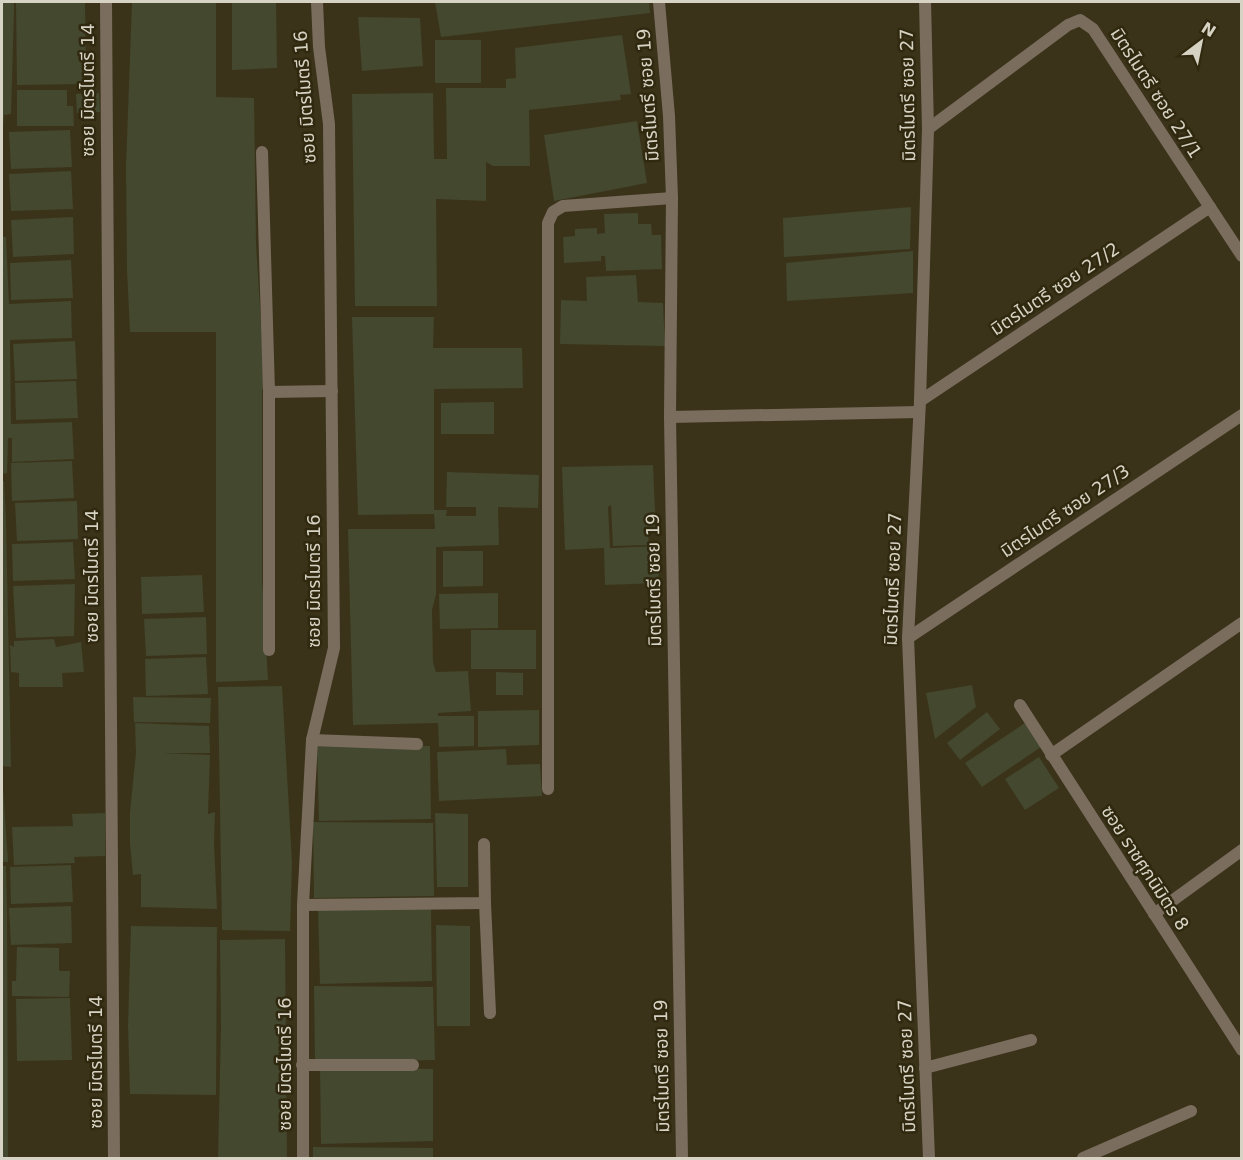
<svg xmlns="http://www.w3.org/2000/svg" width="1243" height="1160" font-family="'DejaVu Sans','Noto Sans Thai',sans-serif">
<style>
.building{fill:#43482e}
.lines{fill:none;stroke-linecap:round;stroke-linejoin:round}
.lane{stroke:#7a6d5e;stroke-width:12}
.street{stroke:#7a6d5e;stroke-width:12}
.labels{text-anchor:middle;stroke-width:5;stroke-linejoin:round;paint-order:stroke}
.street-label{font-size:18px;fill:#d7d3c4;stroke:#30290f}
</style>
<rect width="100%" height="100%" fill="#3a3319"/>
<g class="building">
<path d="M2,2H14V11L11,114L4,115L3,129Z"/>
<path d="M16,2H85L86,84L17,85Z"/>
<path d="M132,2H216V97L254,98L256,244L265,388L262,389V579L268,680L216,682V332H130L127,270L126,166Z"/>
<path d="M232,2H276L277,68L232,70Z"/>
<path d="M435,2H649L650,13L441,37Z"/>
<path d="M358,17L420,18L423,66L362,71Z"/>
<path d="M622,35L631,94L620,95L621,100L529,110L530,166H493L486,162V201L436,199L437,306H355L352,94L433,93L434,159H447L446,88H506V79L516,78L515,48Z"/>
<rect x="435" y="40" width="46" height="43"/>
<path d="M17,90H67V106H73L74,126H17Z"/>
<path d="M99,93L100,112L77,113L76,94Z"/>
<path d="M637,121L647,183L554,201L544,135Z"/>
<path d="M70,130L72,167L11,169L9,132Z"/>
<path d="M71,171L73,209L11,211L9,174Z"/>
<path d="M911,207L910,249L784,257L783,218Z"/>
<path d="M638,213V224H651L652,235H661L662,269L606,271L605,256H601V261L564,263L563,237L575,236V229L597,228V234L605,233L604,214Z"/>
<path d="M73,217L74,254L13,257L11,220Z"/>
<path d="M2,237H6L9,304L71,301L72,338L10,340L11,424L72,422L74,459L12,462V438H8L7,473L2,474Z"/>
<path d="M913,251V293L787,301L786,263Z"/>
<path d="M71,260L73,298L11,300L10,263Z"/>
<path d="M636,275L638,302L663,303L665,346L560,344L561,300L587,301L586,277Z"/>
<path d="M352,317H434L433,348H522L523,388L434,389V510H447L446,516H476V507H446L447,472L539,475L538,508L498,507L499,545L436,547V594L432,610L433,662L436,672L468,671L471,711L438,713V716H474V746L439,747L438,723L353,725L348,529H435L434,514L358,515Z"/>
<path d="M75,341L77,379L15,381L13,344Z"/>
<path d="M76,381L78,418L16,420L15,383Z"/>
<path d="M494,402V434H441V403Z"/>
<path d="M72,461L74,498L12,501L11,463Z"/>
<path d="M653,465L656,532H648L649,545L613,546L611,505L608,507L610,548L658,546L659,583L605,585L604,548L565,550L562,467Z"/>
<path d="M2,481H4L6,519L11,767L2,766Z"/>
<path d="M77,501L78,539L17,541L15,503Z"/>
<path d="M73,542L75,579L13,581L12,544Z"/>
<path d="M443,551H483V586L443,587Z"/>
<path d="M202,575L204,612L142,614L141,577Z"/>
<path d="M75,584L74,636L16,638L13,586Z"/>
<path d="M498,593V628L440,629L439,594Z"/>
<path d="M206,617L207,654L146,656L144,619Z"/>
<rect x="471" y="630" width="65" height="39"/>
<path d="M54,639L56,647L81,642L84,672L62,673L63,687H19V673L11,672L10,645L14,647V641Z"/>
<path d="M206,657L208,694L146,696L145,659Z"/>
<path d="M496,672L523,673V695H496Z"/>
<path d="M972,685L976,707L935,739L926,693Z"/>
<path d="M282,686L292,862L290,931L222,930L218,687Z"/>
<path d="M133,697L211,698L210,723L134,722Z"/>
<path d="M539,710V745L478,747V711Z"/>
<path d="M987,712L1000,729L960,760L947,743Z"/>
<path d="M135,723L209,726L210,753H163L210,755L208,814L215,812L214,843L217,909L141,907V874L133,875L130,844V812L136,752Z"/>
<path d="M1025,723L1041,747L982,787L965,763Z"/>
<path d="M317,744L430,746L431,819L319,821Z"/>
<path d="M506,749L507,765L540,764L542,796L439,801L437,752Z"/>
<path d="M1039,757L1059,788L1025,810L1005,779Z"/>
<path d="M3,787L8,862H2V788Z"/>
<path d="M105,813V856L74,857L75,863L14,865L12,827L73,826L72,814Z"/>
<path d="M435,813L468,814V887H437Z"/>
<path d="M313,822L433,823L434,896L314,898Z"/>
<path d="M71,865L73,902L11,904L10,867Z"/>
<path d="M2,866H6L7,907L8,1158H2Z"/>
<path d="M71,906L72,943L11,945L9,908Z"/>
<path d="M318,908L431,909L432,981L320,984Z"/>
<path d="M436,925L470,926V1026H437Z"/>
<path d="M131,926L217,927L216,1095L130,1094L128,1025Z"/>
<path d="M285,939L287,1158H218L221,1028L220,940Z"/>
<path d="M17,947L59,948V971H70L69,997L12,996V981H16Z"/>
<path d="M314,986L433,987L435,1060L315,1062Z"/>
<path d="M70,998L72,1060L17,1061L16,999Z"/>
<path d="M320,1067L433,1069V1141L321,1144Z"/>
<path d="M313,1147L433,1148V1158H313Z"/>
</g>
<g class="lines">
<g class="lane">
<path d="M262,152L269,392L332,391"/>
<path d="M269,392V650"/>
</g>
<g class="street">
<path d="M106,2L114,1158"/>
<path d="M659,2L669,116L672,198L670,417L682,1158"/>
<path d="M925,2L928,129L920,401L908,638L929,1158"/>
<path d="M928,129L1068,25L1080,20L1093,29L1242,256"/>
<path d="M920,401L1210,207"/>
<path d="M670,417L919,412"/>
<path d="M908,638L1242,415"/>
<path d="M1020,705L1242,1050"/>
<path d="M312,740L417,744"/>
<path d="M1051,755L1242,623"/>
<path d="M548,789V223L553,212L563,206L672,198"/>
<path d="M485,903L490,1013"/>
<path d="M303,905L485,903L484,844"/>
<path d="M1154,914L1242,850"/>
<path d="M302,1065H413"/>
<path d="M925,1068L1031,1040"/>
<path d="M303,1158V905L312,740L334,648L329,124L319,47L317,2"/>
<path d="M1083,1158L1191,1111"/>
</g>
</g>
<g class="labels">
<g class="street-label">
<text transform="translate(88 90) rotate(-90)" y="6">ซอย มิตรไมตรี 14</text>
<text transform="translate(1156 93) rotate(57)" y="6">มิตรไมตรี ซอย 27/1</text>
<text transform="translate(648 95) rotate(-94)" y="6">มิตรไมตรี ซอย 19</text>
<text transform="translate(908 95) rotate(-91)" y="6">มิตรไมตรี ซอย 27</text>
<text transform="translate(305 97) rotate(-94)" y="6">ซอย มิตรไมตรี 16</text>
<text transform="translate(1055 289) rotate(-34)" y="6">มิตรไมตรี ซอย 27/2</text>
<text transform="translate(1065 511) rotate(-34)" y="6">มิตรไมตรี ซอย 27/3</text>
<text transform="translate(92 576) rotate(-90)" y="6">ซอย มิตรไมตรี 14</text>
<text transform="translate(893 579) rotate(-88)" y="6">มิตรไมตรี ซอย 27</text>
<text transform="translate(654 580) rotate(-91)" y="6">มิตรไมตรี ซอย 19</text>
<text transform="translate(314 581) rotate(-90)" y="6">ซอย มิตรไมตรี 16</text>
<text transform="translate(1145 868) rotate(57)" y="6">ซอย ราชศุภนิมิตร 8</text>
<text transform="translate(96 1062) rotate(-90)" y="6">ซอย มิตรไมตรี 14</text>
<text transform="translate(285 1064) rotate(-90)" y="6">ซอย มิตรไมตรี 16</text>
<text transform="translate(662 1066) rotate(-91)" y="6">มิตรไมตรี ซอย 19</text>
<text transform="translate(907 1066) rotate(-92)" y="6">มิตรไมตรี ซอย 27</text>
</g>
</g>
<rect width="1243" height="1160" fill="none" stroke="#d7d3c4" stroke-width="6"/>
<g transform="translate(1201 42) rotate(32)" stroke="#30290f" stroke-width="4.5" paint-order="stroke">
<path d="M0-4.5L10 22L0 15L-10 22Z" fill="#d7d3c4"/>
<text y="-9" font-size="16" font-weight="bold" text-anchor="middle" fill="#d7d3c4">N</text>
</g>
</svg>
